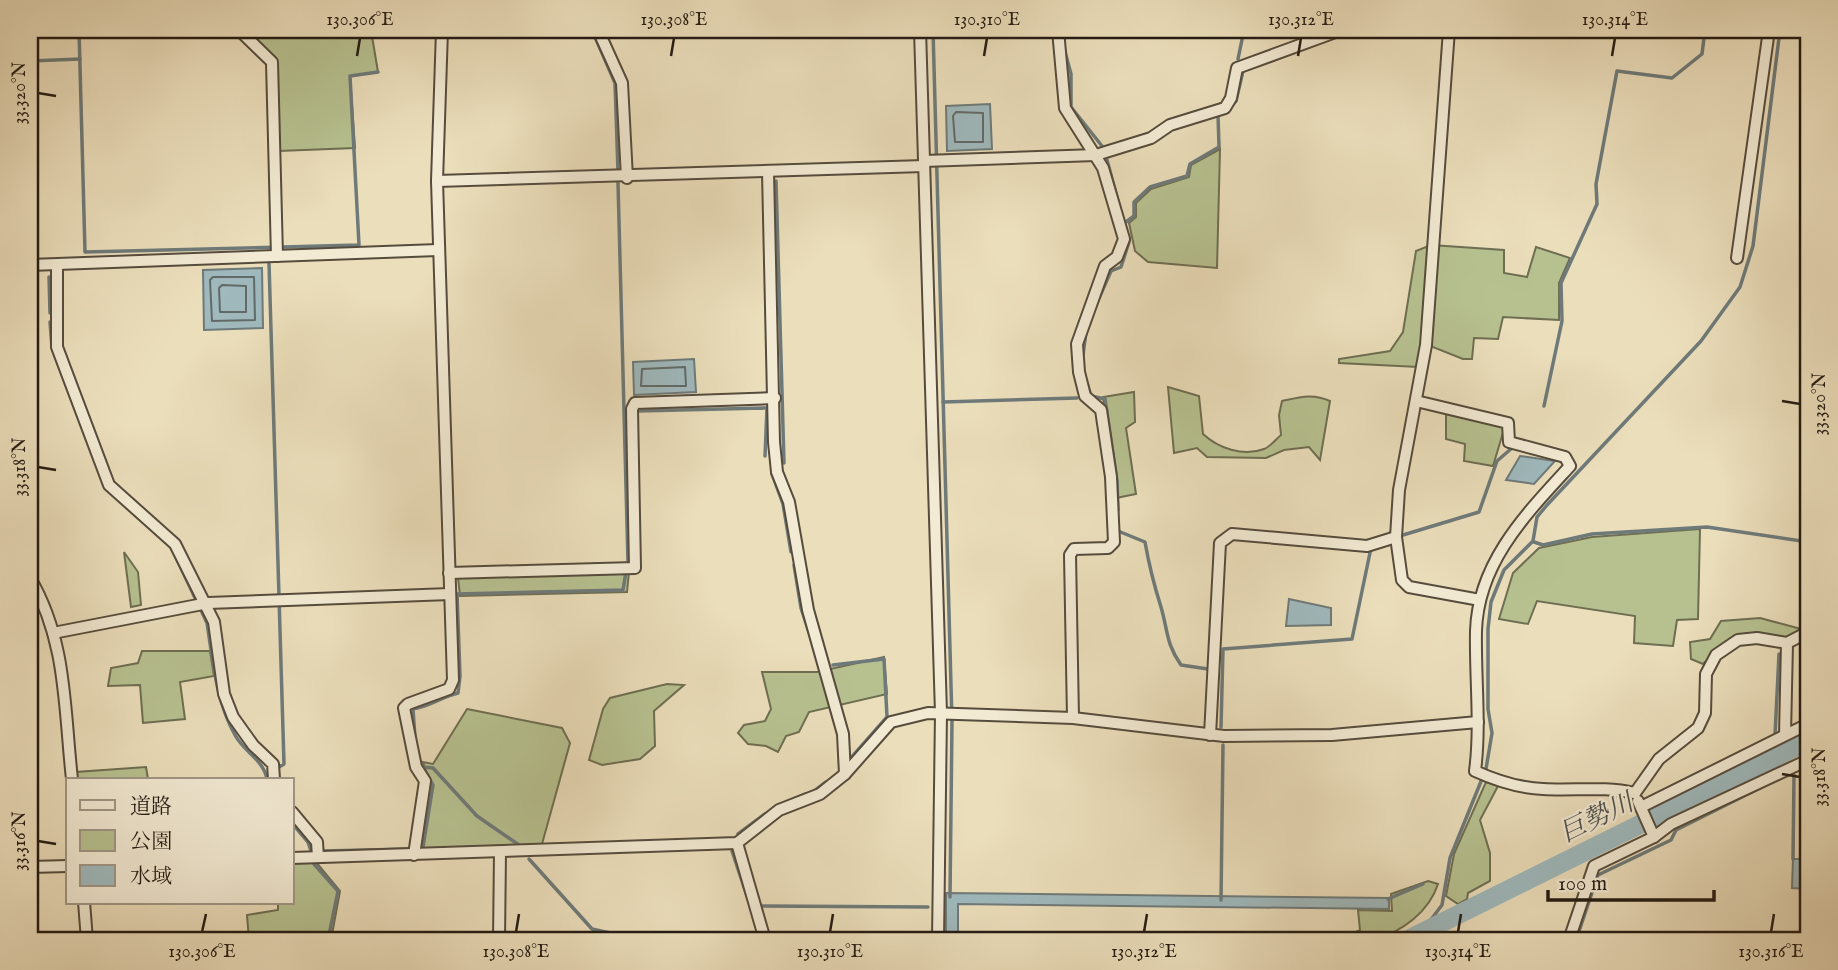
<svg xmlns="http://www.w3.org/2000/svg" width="1838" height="970" font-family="'IM FELL English','Noto Serif JP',serif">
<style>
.green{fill:#b7c190;stroke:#6e6e52;stroke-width:2}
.water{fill:#9fb9bd;stroke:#6e7a79;stroke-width:2}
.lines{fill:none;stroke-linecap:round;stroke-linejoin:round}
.shore{stroke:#626a68;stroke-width:2}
.stream{stroke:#6e7a79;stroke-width:3.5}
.river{stroke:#9fb9bd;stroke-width:19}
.street-casing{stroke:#564c3d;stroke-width:14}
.street{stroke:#f2ead3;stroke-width:10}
.ticks{fill:none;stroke:#241b13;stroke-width:2.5}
.labels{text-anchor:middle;stroke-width:5;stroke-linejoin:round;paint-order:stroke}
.water-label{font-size:26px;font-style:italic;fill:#4f524e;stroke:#f2ead3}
.neatline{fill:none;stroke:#241b13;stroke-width:2.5}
.ticks-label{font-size:18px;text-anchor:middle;fill:#241b13}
</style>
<rect width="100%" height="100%" fill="#ebdebb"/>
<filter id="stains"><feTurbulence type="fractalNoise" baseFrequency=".00286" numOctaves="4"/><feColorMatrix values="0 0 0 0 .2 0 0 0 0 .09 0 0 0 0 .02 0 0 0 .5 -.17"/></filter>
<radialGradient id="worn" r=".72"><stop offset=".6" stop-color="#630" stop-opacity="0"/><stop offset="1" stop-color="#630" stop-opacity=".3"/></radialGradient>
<g class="green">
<path d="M243,30H371L378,72L350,76L355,148L279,151L275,58Z"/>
<path d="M1220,149L1217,268L1148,262L1135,251L1129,223L1136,217V203L1151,189L1189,177L1191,165Z"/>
<path d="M1431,245L1504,250V273L1527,277L1536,247L1570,258L1559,283V320L1503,317L1498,339L1474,338L1472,359H1463L1423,343L1418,367L1339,363V359L1390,351L1403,332L1416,251Z"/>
<path d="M1168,387L1199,396L1203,434C1218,448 1243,457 1264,449C1270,447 1276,439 1281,435L1279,415L1282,401C1300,397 1313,393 1330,401L1320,460L1309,447L1284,450L1266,458L1207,457L1197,448L1174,453Z"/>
<path d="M1134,392L1135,422L1126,428L1136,494L1116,498L1103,397Z"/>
<path d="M1446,414L1505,426L1493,466L1464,461L1465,444L1446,439Z"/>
<path d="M1700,529L1698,619L1677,620L1673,646L1634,643L1635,616L1537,601L1528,624L1499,619L1513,573L1539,548L1592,537Z"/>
<path d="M124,552L138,572L141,605L131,607Z"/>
<path d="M629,572L627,592L460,596L458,577Z"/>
<path d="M1760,618L1801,629L1787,639C1741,631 1736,632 1703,664L1691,659L1690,642L1710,639L1721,621Z"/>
<path d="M142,651H210L214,676L180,682L185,719L143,723L140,685L108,686L111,668L138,663Z"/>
<path d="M884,657L887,694L809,712L799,732L786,736L778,752L766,746L748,744L738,733L744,725L765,721L771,709L762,672H817Z"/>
<path d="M667,684L684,685L654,711L655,746L640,759L602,765L589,760L603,709L610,698Z"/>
<path d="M467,709L562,728L570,743L542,844L420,849L430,784L423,762L433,764Z"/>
<path d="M146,767L148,779H77L76,772Z"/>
<path d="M1486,782L1498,786L1480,820L1490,853V881L1468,893L1467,899L1458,904L1446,896L1454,854Z"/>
<path d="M292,862H316L340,891L331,940H249L247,915L278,910V902H292Z"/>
<path d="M1428,881L1438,884C1429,912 1402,932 1373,940C1364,943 1350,940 1340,940L1360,930L1358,910L1392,911L1391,894Z"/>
</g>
<g class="water">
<path d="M990,104L992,149L947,151L946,106Z"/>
<path d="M262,268L263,328L204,330L203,270Z"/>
<path d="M694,359L696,392L634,395L633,362Z"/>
<path d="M1520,456L1555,461L1534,484L1506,480Z"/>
<path d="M1289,599L1331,608V625L1286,626Z"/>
<path d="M1793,859H1808V889L1792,888Z"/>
<path d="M946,893L1389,898V909L958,904V940H946Z"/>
</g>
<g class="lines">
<g class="shore">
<path d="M956,112L983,113V142H955L953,116Z"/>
<path d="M213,277H254L255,320L212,321L210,280Z"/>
<path d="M222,285L246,286V312H220L219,288Z"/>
<path d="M685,367L686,386H641L642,369Z"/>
</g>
<g class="stream">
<path d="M79,30L85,252L359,245L350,76L378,72"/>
<path d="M592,30L615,83L618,172"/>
<path d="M933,30L952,722L950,897"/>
<path d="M642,35L809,30"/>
<path d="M1064,42L1065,30"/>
<path d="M1065,52L1071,74V107L1102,146"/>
<path d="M1238,59L1244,30"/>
<path d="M30,61L80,59"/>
<path d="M1232,105L1236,101L1243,71"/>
<path d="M776,181L784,463"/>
<path d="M618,183L628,563"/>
<path d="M1126,222L1134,216V202L1150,187L1187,176L1190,164L1219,147L1218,115"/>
<path d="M269,263L284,764L279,767"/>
<path d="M49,277L50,313"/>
<path d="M1096,305L1111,271L1121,267L1129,242L1107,160"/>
<path d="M50,322L52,347"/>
<path d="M1083,355L1086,332"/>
<path d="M1087,383L1091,396L1105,399L1117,481L1118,510"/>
<path d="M943,402L1077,398"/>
<path d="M1544,406L1562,321L1561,283L1597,204L1596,184L1617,71L1672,78L1702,54L1705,30"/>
<path d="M638,411L767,408L765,456"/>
<path d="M772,474L783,504L791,552"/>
<path d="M1118,528V531L1145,542C1149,565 1154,585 1161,607C1168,631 1166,644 1181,665L1208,669"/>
<path d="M1403,535L1479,512L1497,461L1512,448"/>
<path d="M1534,542L1543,545L1592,534L1707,527L1808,542"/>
<path d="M174,553L196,600"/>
<path d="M794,565L801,608L812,641"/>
<path d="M201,610L207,623C213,661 216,701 235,735C244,752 263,759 267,779"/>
<path d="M833,665L884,659L887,717L850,759"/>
<path d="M1221,727L1223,649L1352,639L1371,548"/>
<path d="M1775,735L1779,654"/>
<path d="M415,738L413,709C431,706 441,697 458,693L460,676L457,594L623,590L626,572"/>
<path d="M419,759L423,767L433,768L477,816L519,845"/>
<path d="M423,767L433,785L423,847"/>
<path d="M813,792L826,782"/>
<path d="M777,806L805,794"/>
<path d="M292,823L308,842L311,851"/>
<path d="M738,834L765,814"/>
<path d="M324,851L409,849"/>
<path d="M732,851L748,899"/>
<path d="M529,859L592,929L642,940"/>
<path d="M1793,859L1794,775"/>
<path d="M314,864L338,891L328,940"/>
<path d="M1388,899L1423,884"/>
<path d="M1221,900L1223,745"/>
<path d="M760,906L928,907"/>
<path d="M758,933L759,940"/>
<path d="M1420,934L1442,905L1450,858L1486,769L1492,733L1488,709V629L1491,602L1504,570L1533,541L1537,517L1547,505L1701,341L1740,287L1753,246L1780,30"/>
<path d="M1576,940L1598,875L1671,840L1676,830L1762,787"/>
</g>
<path class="river" d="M1407,940L1808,741"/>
<g class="street-casing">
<g id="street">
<path d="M239,30L272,62L277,256"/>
<path d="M598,30L622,83L627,178"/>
<path d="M920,30L941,713L938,940"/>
<path d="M1058,30L1065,108L1103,168L1124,239L1117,257L1105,266L1077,344L1079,372L1085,396L1101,410L1111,477L1114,542L1108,548L1074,549L1070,555L1073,718"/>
<path d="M1449,30L1426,345L1399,490L1396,537L1402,580L1409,587L1480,600"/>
<path d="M924,161L1096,155L1151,138L1170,125L1225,108L1231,98L1237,68L1341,30"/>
<path d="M768,172L774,442L777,472L789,502L808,610L843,734L845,774"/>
<path d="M437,181L924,166"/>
<path d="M1737,258L1769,30"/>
<path d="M30,265L438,250"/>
<path d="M57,265V347L109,485L175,544L214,622L224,694L233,717L253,745L273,764L274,779"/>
<path d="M1416,401L1508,423L1509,442L1565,457L1570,466C1527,513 1478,562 1476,631C1475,678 1481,725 1475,771C1497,781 1519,788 1543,789C1574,791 1603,786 1635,793"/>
<path d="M449,573L635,568L632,409L635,403L775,398"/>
<path d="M30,578C67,641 64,708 72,779"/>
<path d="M53,633L208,603L450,594"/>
<path d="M1210,735L1220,543L1232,534L1367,546L1396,537"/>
<path d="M1785,735L1787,643"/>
<path d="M1635,793L1659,759L1698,728L1705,713L1706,674L1716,655L1738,640L1757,638L1787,643L1808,632"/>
<path d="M1638,801L1654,837"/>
<path d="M1641,807L1808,724"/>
<path d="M292,812L317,842L318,857"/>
<path d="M737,843L765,940"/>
<path d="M414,855L425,781L416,767L404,708L408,704L449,689L453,680L437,181L442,30"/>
<path d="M292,858L737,843L779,810L820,794L845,774L891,722L928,713L1073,718L1224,736L1332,735L1478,722"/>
<path d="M30,867L68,866"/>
<path d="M84,902L87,940"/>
<path d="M499,940L500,852"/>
<path d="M1569,940L1594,866L1654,837L1671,824L1808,760"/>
</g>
</g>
<use href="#street" class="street"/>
</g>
<path class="ticks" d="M357,56L360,38M671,56L674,38M984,56L987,38M1298,56L1301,38M1612,56L1615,38M38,93L56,96M1782,401L1800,404M38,467L56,470M1782,774L1800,777M38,841L56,844M202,932L206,914M516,932L519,914M830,932L833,914M1144,932L1147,914M1458,932L1461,914M1771,932L1774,914"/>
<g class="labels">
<g class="water-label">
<text transform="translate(1596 817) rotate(-26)" y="9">巨勢川</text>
</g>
</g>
<rect width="1838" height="970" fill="none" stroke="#ebdebb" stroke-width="77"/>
<rect x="66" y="778" width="228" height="126" fill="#f2ead3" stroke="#a09786" stroke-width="2"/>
<rect x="80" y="800" width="35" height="10" fill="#f2ead3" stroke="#a09786" stroke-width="2"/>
<text x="130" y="813" font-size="21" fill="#241b13">道路</text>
<rect x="80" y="830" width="35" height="21" fill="#b7c190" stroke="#a09786" stroke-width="2"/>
<text x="130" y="848" font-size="21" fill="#241b13">公園</text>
<rect x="80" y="865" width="35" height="21" fill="#9fb9bd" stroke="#a09786" stroke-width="2"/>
<text x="130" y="883" font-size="21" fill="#241b13">水域</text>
<path d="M1548 890v10h166v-10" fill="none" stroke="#241b13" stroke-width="3.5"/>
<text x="1558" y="890" font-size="21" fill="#241b13" stroke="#f2ead3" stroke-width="5" paint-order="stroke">100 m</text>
<rect x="38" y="38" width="1762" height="894" class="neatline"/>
<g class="ticks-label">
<text x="360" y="25">130.306°E</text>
<text x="674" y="25">130.308°E</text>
<text x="987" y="25">130.310°E</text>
<text x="1301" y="25">130.312°E</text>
<text x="1615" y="25">130.314°E</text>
<text transform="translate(19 93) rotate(-90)" y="6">33.320°N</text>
<text transform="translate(1819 404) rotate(-90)" y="6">33.320°N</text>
<text transform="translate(19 467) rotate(-90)" y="6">33.318°N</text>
<text transform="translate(1819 777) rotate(-90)" y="6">33.318°N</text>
<text transform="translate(19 841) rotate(-90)" y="6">33.316°N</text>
<text x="202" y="957">130.306°E</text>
<text x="516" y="957">130.308°E</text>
<text x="830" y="957">130.310°E</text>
<text x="1144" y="957">130.312°E</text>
<text x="1458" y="957">130.314°E</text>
<text x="1771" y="957">130.316°E</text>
</g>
<rect width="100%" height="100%" filter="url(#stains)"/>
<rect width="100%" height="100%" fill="url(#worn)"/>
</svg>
